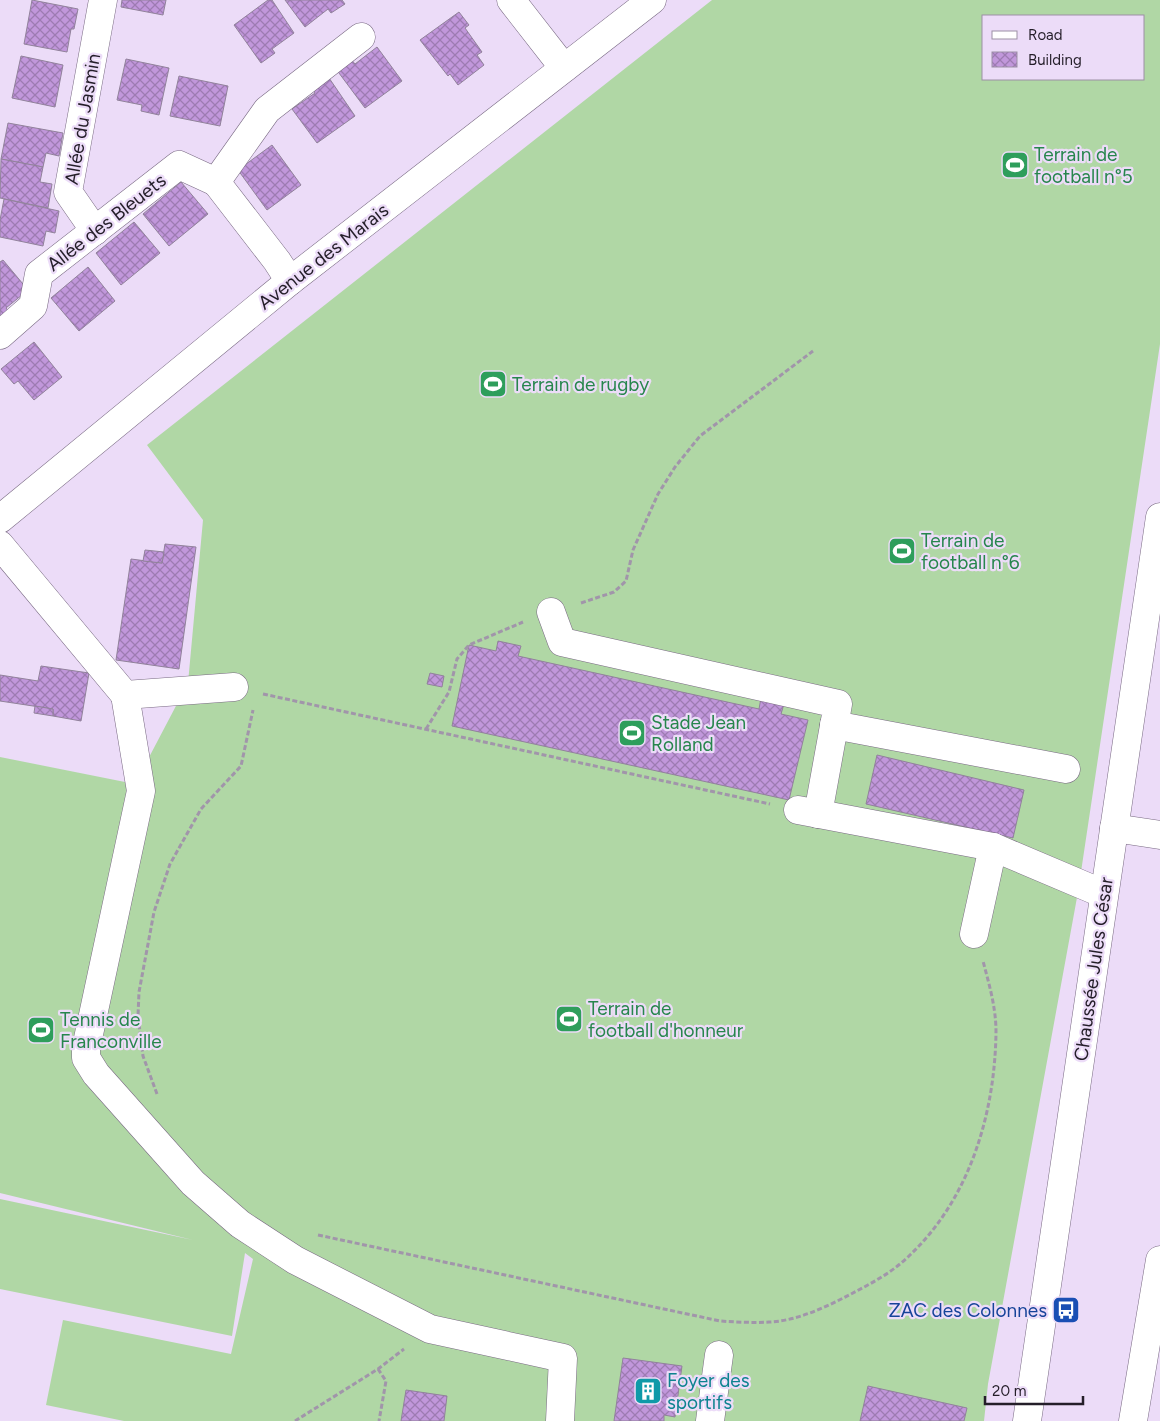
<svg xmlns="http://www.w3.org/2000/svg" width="1160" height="1421" font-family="Figtree,sans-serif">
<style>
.garden{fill:#b0d7a5;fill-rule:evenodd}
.building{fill:url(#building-cross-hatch);stroke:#91829b}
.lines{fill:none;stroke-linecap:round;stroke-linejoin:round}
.minor-casing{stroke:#796a83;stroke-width:29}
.path{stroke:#a195aa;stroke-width:3;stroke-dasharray:5 2.5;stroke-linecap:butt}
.minor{stroke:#fff;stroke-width:28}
.labels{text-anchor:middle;stroke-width:4.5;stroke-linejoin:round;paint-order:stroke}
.street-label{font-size:19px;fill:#241e29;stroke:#ecdcf8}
.leisure-label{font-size:19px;fill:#27864d;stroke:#ecdcf8;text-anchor:start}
.transit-label{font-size:19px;fill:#164399;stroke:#ecdcf8;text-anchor:end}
.culture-label{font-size:19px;fill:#0d838f;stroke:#ecdcf8;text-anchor:start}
</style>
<defs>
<pattern id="building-cross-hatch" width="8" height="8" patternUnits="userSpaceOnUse" patternTransform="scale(1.25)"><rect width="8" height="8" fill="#c197db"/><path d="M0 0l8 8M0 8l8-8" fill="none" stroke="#9d7bb2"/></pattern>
</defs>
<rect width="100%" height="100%" fill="#ecdcf8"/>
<path class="garden" d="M712,0H1160V344L1078,892L988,1384L984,1421H124L46,1405L63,1320L231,1354L253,1259L245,1253L232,1336L0,1289V1199L193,1240L0,1193V757L135,784L188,683L203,520L147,445ZM984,16H1144V79H984Z"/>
<g class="building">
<path d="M32,0L78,9L74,29H71L67,52L24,44Z"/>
<path d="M122,0H166L163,15L121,7Z"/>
<path d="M268,0H272L294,33L272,49L275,53L261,63L234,25Z"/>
<path d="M285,0H342L345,4L331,13L328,9L305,27Z"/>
<path d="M459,12L469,25L465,28L482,52L477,55L484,65L458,85L450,74L448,76L420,40Z"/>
<path d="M377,47L402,81L365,108L336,69L350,58L355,64Z"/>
<path d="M21,56L63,65L55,107L12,98Z"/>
<path d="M126,59L169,68L159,115L141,111L142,105L117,100Z"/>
<path d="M327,75L355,116L317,143L292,109L315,93L311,87Z"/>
<path d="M179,76L228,86L220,126L170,116Z"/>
<path d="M8,123L63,133L59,156L46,153L43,167L1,159Z"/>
<path d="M272,145L301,185L267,210L238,170Z"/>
<path d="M1,159L43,167L40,182L52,184L48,208L0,198Z"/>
<path d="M181,182L208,214L169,246L143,214Z"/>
<path d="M4,199L59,211L55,233L46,231L43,246L0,237V220Z"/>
<path d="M134,222L160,253L121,285L96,253Z"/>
<path d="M3,260L28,290L6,308L10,313L0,321V262Z"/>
<path d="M88,267L115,301L79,331L51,298Z"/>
<path d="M34,342L62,377L34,400L18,381L14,384L1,369Z"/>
<path d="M165,544L196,547L179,669L116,660L131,559L162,563Z"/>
<path d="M145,550L164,552L162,563L143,561Z"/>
<path d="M498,641L521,646L518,656L759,709L761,698L784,704L781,714L808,720L789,800L452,726L469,645L496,651Z"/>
<path d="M41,666L89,673L81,721L53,716V709L0,701V675L38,681Z"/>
<path d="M430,673L444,676L442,687L427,684Z"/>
<path d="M35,706L53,709V716L34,713Z"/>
<path d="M877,755L1024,790L1013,838L866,804Z"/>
<path d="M623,1358L682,1366L675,1417L664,1415V1421H614Z"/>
<path d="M868,1386L967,1408L964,1421H860Z"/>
<path d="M406,1390L447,1396L444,1421H401Z"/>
</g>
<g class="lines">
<g class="minor-casing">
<g id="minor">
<path d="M511,0L564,68"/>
<path d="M216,182L277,261L290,281"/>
<path d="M95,231L68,192L103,0"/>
<path d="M0,335L33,306L39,274L179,165L216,182L267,110L361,37"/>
<path d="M0,519L290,281L652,0"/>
<path d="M0,545L125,695L234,687"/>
<path d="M551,612L562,642L838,704L818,814"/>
<path d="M125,695L141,791L86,1048V1058L96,1074L193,1183L240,1224L295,1260L430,1329L563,1358L560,1421"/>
<path d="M834,725L1066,769"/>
<path d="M798,810L993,847L1104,894"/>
<path d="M1114,828L1160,835"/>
<path d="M974,934L993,847"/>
<path d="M710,1421L719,1355"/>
<path d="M1027,1421L1160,517"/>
<path d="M1133,1421L1160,1260"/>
</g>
</g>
<g class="path">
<path d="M581,603L614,592L626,581L633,550L658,494L675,467L700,436L813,351"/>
<path d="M263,694L770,804"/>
<path d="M426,729L449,692L457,659L469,645L523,622"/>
<path d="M157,1094L143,1056L138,1016L139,992L154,912L170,864L201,809L241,766L253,710"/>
<path d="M318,1235L720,1321C736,1322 753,1323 769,1322C797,1321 826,1307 851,1294C872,1283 893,1272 910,1255C970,1198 995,1113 996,1032C996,1007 989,984 983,961"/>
<path d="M378,1369L386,1381L379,1421"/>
<path d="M295,1421L378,1369L404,1349"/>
</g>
<use href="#minor" class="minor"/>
</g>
<defs>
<g id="stadium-square" transform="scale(1.4375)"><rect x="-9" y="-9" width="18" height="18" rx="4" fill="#2e9e5b" stroke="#ecdcf8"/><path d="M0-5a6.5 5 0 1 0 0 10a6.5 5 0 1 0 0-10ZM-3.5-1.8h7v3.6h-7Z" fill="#fff"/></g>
<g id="bus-square" transform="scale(1.4375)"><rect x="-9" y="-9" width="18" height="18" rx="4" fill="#1a4fb4" stroke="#ecdcf8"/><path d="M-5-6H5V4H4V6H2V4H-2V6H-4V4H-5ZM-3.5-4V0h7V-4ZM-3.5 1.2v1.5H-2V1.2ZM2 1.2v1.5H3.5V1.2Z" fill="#fff"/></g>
<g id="building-square" transform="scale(1.4375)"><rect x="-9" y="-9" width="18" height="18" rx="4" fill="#0f9aa8" stroke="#ecdcf8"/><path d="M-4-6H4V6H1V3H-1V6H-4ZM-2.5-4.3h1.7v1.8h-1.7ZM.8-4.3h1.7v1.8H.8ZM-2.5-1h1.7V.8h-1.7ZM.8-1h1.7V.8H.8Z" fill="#fff"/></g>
</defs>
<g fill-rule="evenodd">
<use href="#stadium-square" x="1015" y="165"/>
<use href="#stadium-square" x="493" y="384"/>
<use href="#stadium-square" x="902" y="551"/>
<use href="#stadium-square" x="632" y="733"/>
<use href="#stadium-square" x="569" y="1019"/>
<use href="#stadium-square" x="41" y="1030"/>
<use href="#bus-square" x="1066" y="1310"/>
<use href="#building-square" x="648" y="1391"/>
</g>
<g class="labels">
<g class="street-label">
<text transform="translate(82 119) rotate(-80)" y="7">Allée du Jasmin</text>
<text transform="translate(106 222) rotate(-38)" y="7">Allée des Bleuets</text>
<text transform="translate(323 256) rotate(-38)" y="7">Avenue des Marais</text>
<text transform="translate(1093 969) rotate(-82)" y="7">Chaussée Jules César</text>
</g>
<g class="leisure-label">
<text x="1034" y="161">Terrain de<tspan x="1034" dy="22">football n°5</tspan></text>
<text x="512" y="391">Terrain de rugby</text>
<text x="921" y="547">Terrain de<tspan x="921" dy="22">football n°6</tspan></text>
<text x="651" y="729">Stade Jean<tspan x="651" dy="22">Rolland</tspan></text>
<text x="588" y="1015">Terrain de<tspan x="588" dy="22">football d'honneur</tspan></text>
<text x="60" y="1026">Tennis de<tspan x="60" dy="22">Franconville</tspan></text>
</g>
<g class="transit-label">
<text x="1047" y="1317">ZAC des Colonnes</text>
</g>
<g class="culture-label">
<text x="667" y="1387">Foyer des<tspan x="667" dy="22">sportifs</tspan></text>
</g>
</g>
<rect x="982" y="15" width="162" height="65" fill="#ecdcf8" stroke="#9c90a5"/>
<rect x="992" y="31" width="25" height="8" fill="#ffffff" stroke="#9c90a5"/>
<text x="1028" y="40" font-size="15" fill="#241e29">Road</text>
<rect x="992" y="52" width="25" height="15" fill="url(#building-cross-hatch)" stroke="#9c90a5"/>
<text x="1028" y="65" font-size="15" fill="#241e29">Building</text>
<path d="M985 1396v8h98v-8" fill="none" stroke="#241e29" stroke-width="2.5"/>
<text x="992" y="1396" font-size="15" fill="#241e29" stroke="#ecdcf8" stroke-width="4" paint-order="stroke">20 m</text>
</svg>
